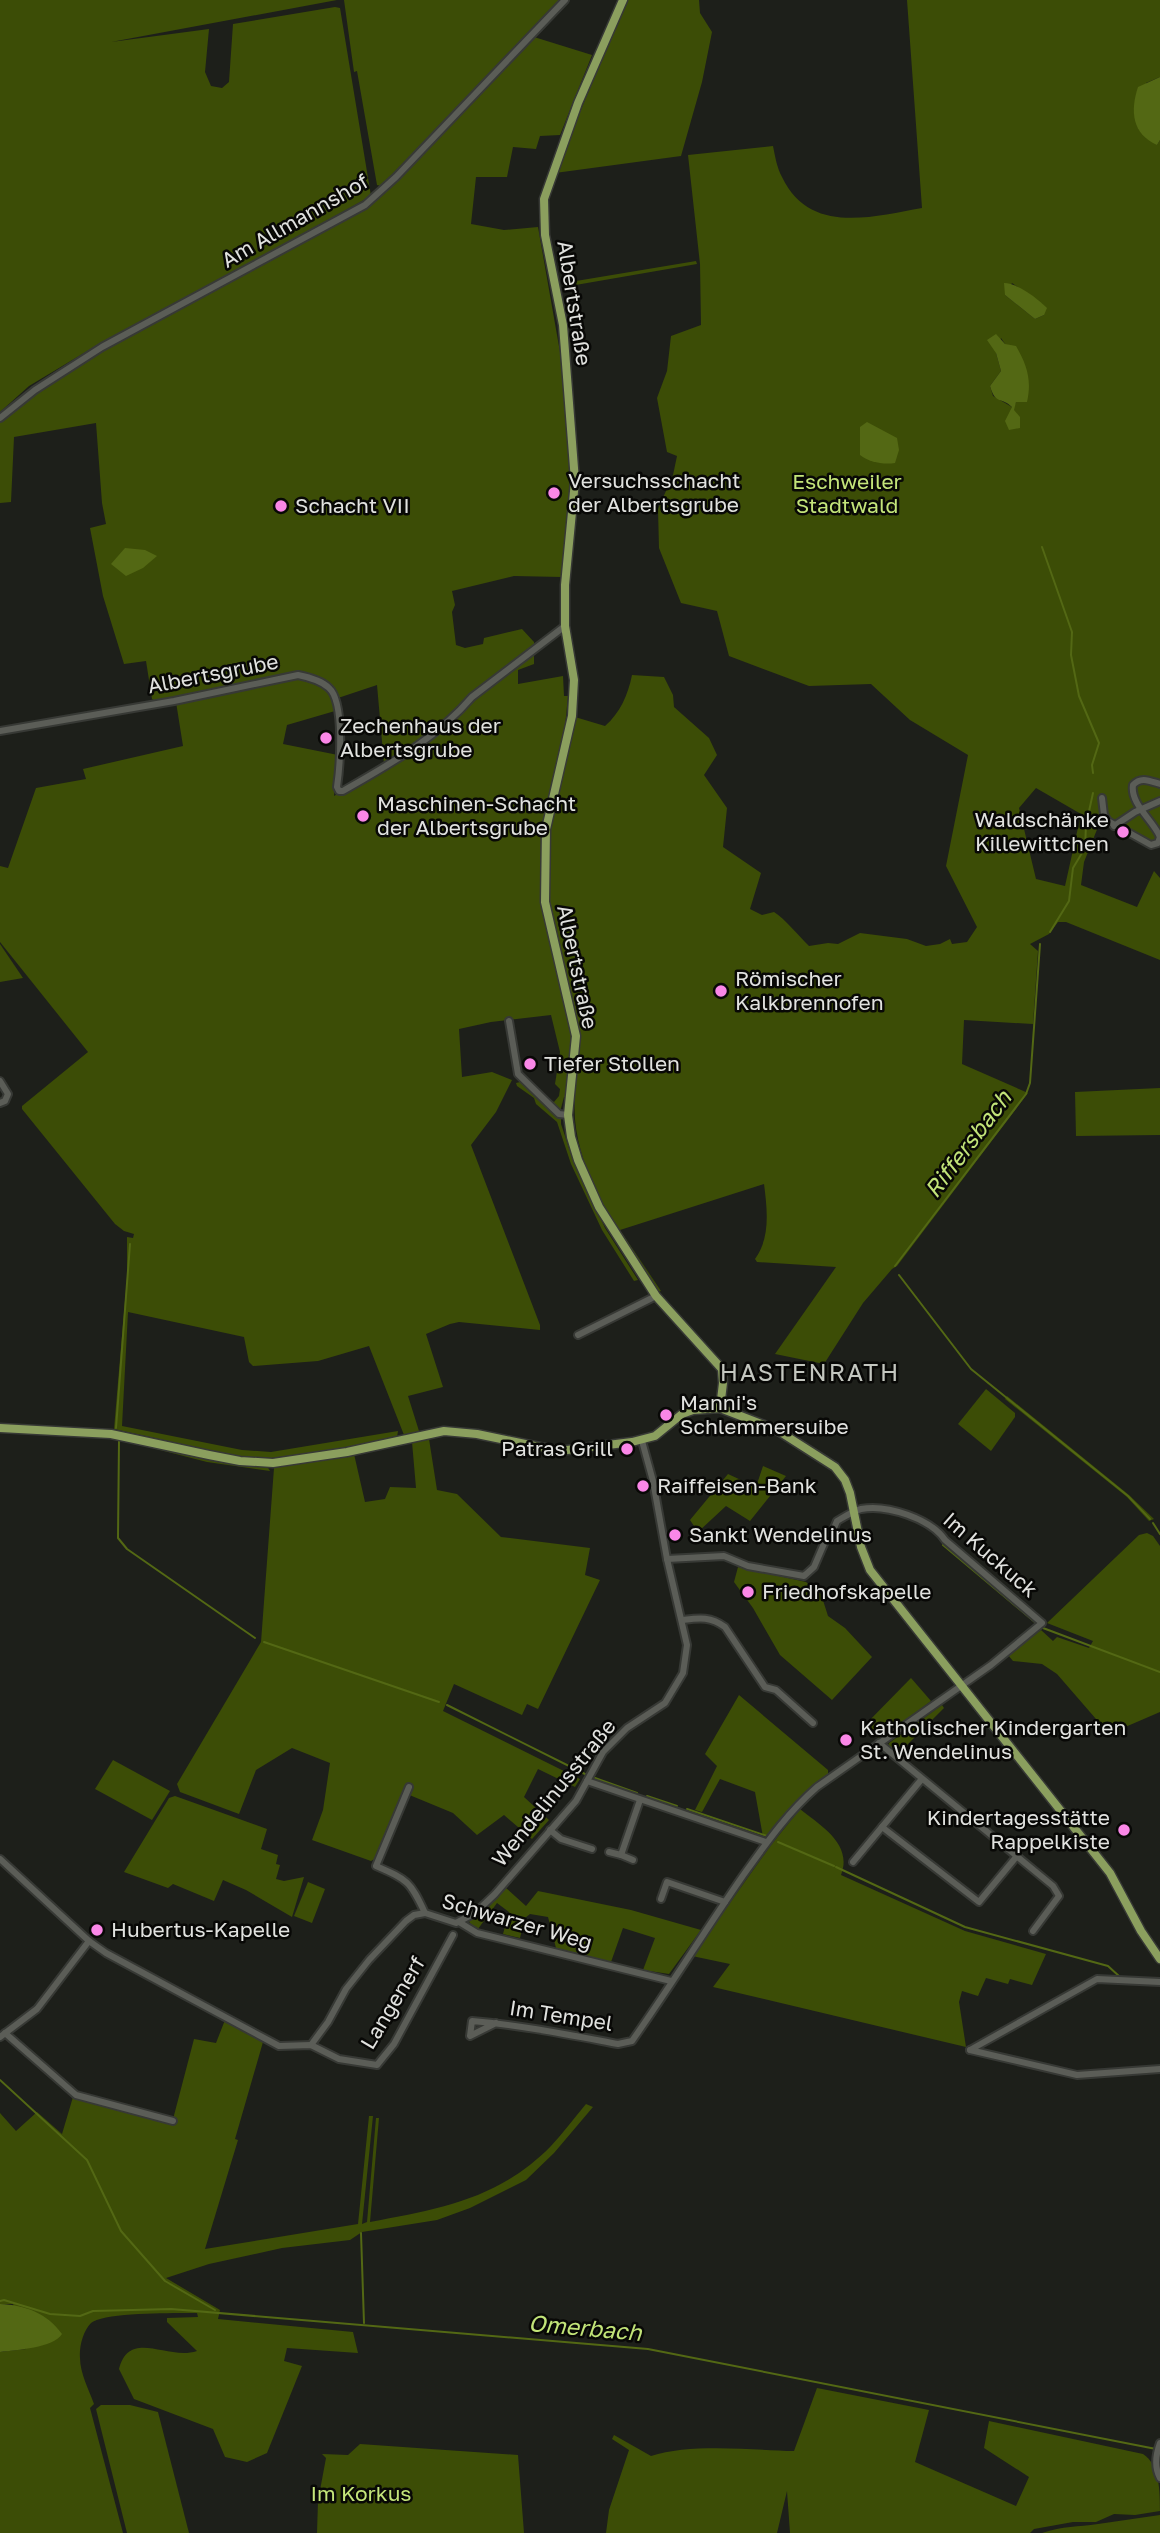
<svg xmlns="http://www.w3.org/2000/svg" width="1160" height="2533" font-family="'Golos Text',sans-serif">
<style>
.green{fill:#3c4d06;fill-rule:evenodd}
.water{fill:#536814}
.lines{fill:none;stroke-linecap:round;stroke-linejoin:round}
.stream{stroke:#536814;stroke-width:2}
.minor-casing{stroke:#373935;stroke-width:10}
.major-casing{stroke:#373935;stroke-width:11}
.minor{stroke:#5b5d57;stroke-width:6}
.major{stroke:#8b9f5e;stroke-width:8}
.poi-dot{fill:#fa87e7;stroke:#080806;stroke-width:2.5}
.labels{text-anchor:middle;stroke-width:5;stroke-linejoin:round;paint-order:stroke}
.street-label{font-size:21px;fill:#e1e2df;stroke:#080806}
.poi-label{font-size:21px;fill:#e1e2df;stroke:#080806;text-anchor:start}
.park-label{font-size:21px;fill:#c4e57a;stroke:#080806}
.water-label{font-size:23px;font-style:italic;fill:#c2e478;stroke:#080806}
.quarter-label{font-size:24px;letter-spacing:2px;fill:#c3c6bf;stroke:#080806}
</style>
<rect width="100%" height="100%" fill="#1d1f1a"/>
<g class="green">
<path d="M0,0H337L111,42L209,29L205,72L211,86L222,88L229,82L233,24L335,7L340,8L371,196L180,303L99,344L29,386L0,412Z"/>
<path d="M344,0H562L381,186L377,185L357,71L354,72Z"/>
<path d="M626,0H699L700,13L712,32L702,82L681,156L555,173Z"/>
<path d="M907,0H1160V77L1146,83L1157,145L1160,140V845L1152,848L1100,822L1084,862L1081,885L1137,907L1154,871L1160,878V960L1066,922H1058L1049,934L1030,944L1038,951L1033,1024L964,1020L962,1064L1028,1093L897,1266L892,1269L863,1303L824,1364L775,1354L836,1267L757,1262L755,1259C771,1237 767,1208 764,1184L620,1230L661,1291L658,1292C621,1241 569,1163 575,1098L564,1097L560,1112L542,1096L554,1102L559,1096L560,1089L555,1084L560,1052L551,1015L491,1022L459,1029L462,1077L492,1072L512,1080L496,1112L471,1145L540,1325V1330L459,1322L450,1324L426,1334L443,1387L408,1396L419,1431L404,1435L369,1346L318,1361L253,1366L249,1362L244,1337L128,1312L122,1426L242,1450L271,1452L398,1431L397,1437L353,1447L272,1458L240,1457L114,1429L127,1277V1237L133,1238L134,1234L124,1231L115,1224L22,1109V1106L88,1052L0,942V866L8,868L36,788L86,779L83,769L183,746L176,702L298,678C321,680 331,689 335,711L287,725L283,744L338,755L334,796L384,764L377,685L338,698L331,686L297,672L155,701L152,699L146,661L124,664L103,596L90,528L106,524L102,503L96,423L14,437L11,502L0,503V421L36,394L102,351L370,206L399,179L534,37L592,55L560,135L540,136L536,149L513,147L507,177H476L471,224L504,230L538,227L560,352L568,446L571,481L562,577L514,576L452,591L455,605L452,612L456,645L465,648L483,644L484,638L522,629L534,642V664L518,670V684L563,676L564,696H568L565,727H573L575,717L605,726C620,713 628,695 632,675L664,677L673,695L674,707L709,738L717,755L704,775L727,808L723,847L761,873L750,909L762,915L774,912C785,919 799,936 809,946L828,943L838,944L860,933L907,939L926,946L940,944L950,939L952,944L967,942L977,927L946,866L968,755L910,720L871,684L809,686L729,656L717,611L681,603L659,548L658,509L673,475L677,456L667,452L657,398L667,371L671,336L701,325L700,264L688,155L773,146C775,156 777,168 782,177C810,235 871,217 922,208ZM1012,283L1026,293L1044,315L1035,319L1005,295ZM1001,338L1005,344L1016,402L1011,413L1012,407L993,396L990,386L1001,371L996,353ZM1036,788L1081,814L1065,886L1036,879L1019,808Z"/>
<path d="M696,261L697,264L564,287V283Z"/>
<path d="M0,944L23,978L0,982Z"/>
<path d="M520,1082L561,1118V1124L574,1163L605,1228L638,1280L634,1281L602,1230L571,1164L557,1122L536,1104L534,1098L517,1086L516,1083Z"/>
<path d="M1160,1088V1135L1076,1136L1075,1092Z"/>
<path d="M986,1389L1015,1413V1417L991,1451L958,1424Z"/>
<path d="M1007,1396L1129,1495L1154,1519L1149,1521L1127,1497L1005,1399Z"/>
<path d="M121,1438L267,1466L270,1471L207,1462L121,1440Z"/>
<path d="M429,1439L437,1490L457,1494L501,1537L590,1548L585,1575L600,1580L538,1709L527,1704L522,1715L454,1684L443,1711L580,1779L575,1787L538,1769L524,1797L549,1820L532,1839L504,1815L477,1835L453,1813L407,1794L378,1857L371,1861L312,1840L323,1810L330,1763L292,1748L256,1770L239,1814L180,1792L177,1784L261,1642L274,1468L278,1466L354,1454L365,1502L385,1499L390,1487L416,1488L412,1442Z"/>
<path d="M763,1466L786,1476L750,1521L726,1506L698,1532L690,1520L728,1474L756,1487Z"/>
<path d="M1147,1533L1153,1536L1160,1546V1712L1109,1734L1057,1674L1042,1664L1013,1661L1008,1655L1041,1630L1053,1641L1057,1637L1089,1648L1093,1641L1047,1623L1139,1535Z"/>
<path d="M738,1567L806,1582L821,1594L828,1616L845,1628L872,1657L832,1700L780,1655L753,1608L734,1582Z"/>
<path d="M911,1678L931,1701L880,1739L864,1726Z"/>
<path d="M739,1695L828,1770V1775L796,1802L768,1835L763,1837L755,1792L720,1779L702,1812L695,1810L717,1766L705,1754Z"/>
<path d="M942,1705L944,1708L898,1754L888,1746L889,1743Z"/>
<path d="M113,1760L170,1791L152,1820L95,1789Z"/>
<path d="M175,1796L267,1829L261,1849L278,1855L276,1864L280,1865L276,1879L284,1881L304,1877L292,1917L246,1890L223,1880L214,1901L173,1884L168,1888L124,1872L169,1798Z"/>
<path d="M800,1809C821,1826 853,1844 841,1875L965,1931L1046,1954L1032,1985L1010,1979L1008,1984L986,1978L978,1996L962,1991L959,2002L966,2047L713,1987L730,1964L692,1956L771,1845Z"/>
<path d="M308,1882L325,1889L312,1923L294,1916Z"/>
<path d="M506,1888L526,1906L538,1891L631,1910L701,1930L669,1974L643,1970L655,1938L623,1928L611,1962L556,1948L548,1917L530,1914L525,1918L520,1938L503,1934L509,1912L497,1903L478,1929L471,1925L469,1921L486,1910Z"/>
<path d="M225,2020L263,2042L235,2139L238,2140L205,2249L358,2224L369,2116H373L362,2224L367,2222L376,2118H379L370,2222C440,2209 499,2199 551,2146C563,2133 574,2118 586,2104L593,2107L554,2153L526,2180L470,2208L437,2220L362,2232L350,2240L282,2248L209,2264L166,2278L220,2310L218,2319L353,2332L358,2353L287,2348L284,2361L302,2366L267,2453L247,2462L225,2457L213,2429L134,2399L119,2369C130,2328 167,2361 197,2351L167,2322V2318L198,2317L197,2313C179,2313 103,2312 91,2323C83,2331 79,2347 80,2358C80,2373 89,2390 94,2404L90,2408L123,2533H0V2352L26,2349L13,2304H0V2113L16,2131L37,2112L62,2134L73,2097L172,2123L194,2039L216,2043Z"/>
<path d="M817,2388L929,2410L915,2462L1016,2506L1029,2477L984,2448L989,2421L1143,2454C1160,2465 1160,2492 1160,2511L1135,2515L1114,2514L1096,2522H1073L1034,2529L1030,2533H790L787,2491L777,2533H606L609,2510L629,2450L612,2439L614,2435L651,2456C690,2443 753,2450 794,2451Z"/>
<path d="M101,2405H130L158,2412L189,2533H127L96,2409Z"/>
<path d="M360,2444L518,2455L524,2533H317L318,2501L326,2458L322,2454L348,2455Z"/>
<path d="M1160,2515V2533H1042C1063,2526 1078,2527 1098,2524C1119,2521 1139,2518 1160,2515Z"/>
</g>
<g class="water">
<path d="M1160,77V140L1157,145C1132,134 1130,111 1138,87Z"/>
<path d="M1004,283C1017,283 1037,298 1047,308L1044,315L1035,319L1005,295Z"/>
<path d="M996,334L1005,344L1016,346C1027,365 1032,380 1027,402H1016L1014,410L1020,417V428L1009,430L1005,421L1012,407C1001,396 996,406 990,386L1001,371L996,353L987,340Z"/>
<path d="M867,422L897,438L899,450L895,463C883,465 869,462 860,455V427Z"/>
<path d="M125,548L145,550L157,556L143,568L126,576L111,564Z"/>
<path d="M0,2304C25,2305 47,2313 62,2334C53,2348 17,2350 0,2352Z"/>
</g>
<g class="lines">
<g class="stream">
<path d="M1042,547L1072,632L1071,655L1079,696L1099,743L1092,765L1093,773"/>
<path d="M1050,932L1069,901L1073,868L1085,848L1086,825L1093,793"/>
<path d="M895,1266L1026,1094L1030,1083L1040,944"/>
<path d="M899,1275L971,1369L1128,1496L1150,1519"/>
<path d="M116,1428L130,1244"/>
<path d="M119,1441L118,1538L127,1549L255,1638"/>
<path d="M1153,1523L1160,1534"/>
<path d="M943,1545L1036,1623"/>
<path d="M1043,1628L1160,1672"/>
<path d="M264,1642L439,1702"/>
<path d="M447,1705L585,1774"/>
<path d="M595,1778L637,1793"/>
<path d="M647,1796L677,1806"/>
<path d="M687,1809L767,1836"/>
<path d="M778,1842L834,1866"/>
<path d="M836,1867L965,1927L1108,1966L1120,1977"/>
<path d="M0,2080L87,2160L121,2231L165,2281L215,2310"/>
<path d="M361,2233L364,2323"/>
<path d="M0,2301L4,2300L50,2314L80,2316L93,2311L171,2309L648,2349L1156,2449"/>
</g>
<g class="minor-casing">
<g id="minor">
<path d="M0,418L35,390L102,347L365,205L396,177L565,0"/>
<path d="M0,731L174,701L298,675C308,677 321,680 329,688C345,702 340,767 337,787L339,791H343C390,764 437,738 472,697L565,626"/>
<path d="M1102,798L1104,815L1108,821L1151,845L1158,843L1160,837C1153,820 1130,804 1133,785C1141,776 1150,781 1160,784"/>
<path d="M1114,826L1135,812L1160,801"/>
<path d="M509,1021L518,1074L559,1114L568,1115"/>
<path d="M0,1081L8,1094L5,1101L0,1103"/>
<path d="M578,1335L656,1296"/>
<path d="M682,1620C699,1618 710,1616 725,1627L765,1687L776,1690L813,1723"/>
<path d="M879,1743L1053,1886L1059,1896L1033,1931"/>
<path d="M587,1781L766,1842"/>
<path d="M409,1787L376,1866C408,1880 410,1881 425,1913L456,1923L475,1913L495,1894L576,1801L603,1752L627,1728L665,1703L683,1673L687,1645L667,1559L653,1481L642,1441"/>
<path d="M882,1827L979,1902L1017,1856"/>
<path d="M550,1830L561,1839L592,1849"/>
<path d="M609,1852L621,1855L640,1800"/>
<path d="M621,1855L633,1860"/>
<path d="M0,1859L89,1941L106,1953L279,2046L311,2045L339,2059L377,2065L394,2044L453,1935"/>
<path d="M853,1862L921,1780"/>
<path d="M661,1899L667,1882L725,1902"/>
<path d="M459,1922L477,1933L671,1981"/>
<path d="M496,2023L470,2036L472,2021C521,2025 570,2035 618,2044L632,2041C670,1987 704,1932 742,1877C765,1845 786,1814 817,1787L991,1665L1042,1623L945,1540C931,1519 887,1504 861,1509C853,1511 844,1517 837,1521L832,1533L829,1532L814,1567L804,1576L748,1566L724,1556L667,1559"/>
<path d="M5,2033L76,2095L173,2121"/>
<path d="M0,2037L37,2009L89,1941"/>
<path d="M311,2045L328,2022L346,1989L369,1960L406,1921L414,1915L425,1913"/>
<path d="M970,2050L1097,1979L1160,1982"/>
<path d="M970,2050L1077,2075L1160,2069"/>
<path d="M1160,2443C1156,2454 1154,2467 1160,2478"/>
</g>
</g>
<g class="major-casing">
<g id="major">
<path d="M623,0L578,103L544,199L545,235L563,325L575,481L565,585V626L574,680L572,716L546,829L545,902L576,1036L568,1115L571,1137L578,1160L599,1207L656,1296L722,1369L723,1383L720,1408"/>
<path d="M0,1428L111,1434L209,1455L240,1461L273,1463L347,1452L444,1431L477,1434L559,1451L632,1442L655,1436L682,1414L693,1410L720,1408L777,1430L835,1467L845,1480L850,1493L861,1547L870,1570L1110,1873L1141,1931L1160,1959"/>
</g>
</g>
<use href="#minor" class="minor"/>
<use href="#major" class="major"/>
</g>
<g class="poi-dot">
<circle cx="554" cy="493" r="7"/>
<circle cx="281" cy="506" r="7"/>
<circle cx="326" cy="738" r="7"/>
<circle cx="363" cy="816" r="7"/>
<circle cx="1123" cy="832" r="7"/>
<circle cx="721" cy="991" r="7"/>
<circle cx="530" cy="1064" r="7"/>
<circle cx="666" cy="1415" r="7"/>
<circle cx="627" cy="1449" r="7"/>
<circle cx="643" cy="1486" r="7"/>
<circle cx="675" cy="1535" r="7"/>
<circle cx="748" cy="1592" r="7"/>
<circle cx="846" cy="1740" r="7"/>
<circle cx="1124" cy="1830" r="7"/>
<circle cx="97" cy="1930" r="7"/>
</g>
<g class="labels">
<g class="street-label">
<text transform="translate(295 221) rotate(-30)" y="7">Am Allmannshof</text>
<text transform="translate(574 303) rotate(81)" y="7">Albertstraße</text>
<text transform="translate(213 674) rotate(-11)" y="7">Albertsgrube</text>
<text transform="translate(577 967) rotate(78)" y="7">Albertstraße</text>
<text transform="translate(990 1555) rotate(41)" y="7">Im Kuckuck</text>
<text transform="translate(554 1793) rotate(-51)" y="7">Wendelinusstraße</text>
<text transform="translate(517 1922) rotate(16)" y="7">Schwarzer Weg</text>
<text transform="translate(393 2003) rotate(-59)" y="7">Langenerf</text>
<text transform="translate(561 2016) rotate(9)" y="7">Im Tempel</text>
</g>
<g class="poi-label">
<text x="568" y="488">Versuchsschacht<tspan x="568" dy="24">der Albertsgrube</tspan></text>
<text x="295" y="513">Schacht VII</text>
<text x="340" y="733">Zechenhaus der<tspan x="340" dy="24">Albertsgrube</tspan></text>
<text x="377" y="811">Maschinen-Schacht<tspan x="377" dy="24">der Albertsgrube</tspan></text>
<text x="1109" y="827" text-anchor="end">Waldschänke<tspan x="1109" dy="24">Killewittchen</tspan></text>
<text x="735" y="986">Römischer<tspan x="735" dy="24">Kalkbrennofen</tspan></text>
<text x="544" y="1071">Tiefer Stollen</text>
<text x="680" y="1410">Manni's<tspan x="680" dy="24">Schlemmersuibe</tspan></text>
<text x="613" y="1456" text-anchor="end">Patras Grill</text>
<text x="657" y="1493">Raiffeisen-Bank</text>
<text x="689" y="1542">Sankt Wendelinus</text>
<text x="762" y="1599">Friedhofskapelle</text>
<text x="860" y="1735">Katholischer Kindergarten<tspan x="860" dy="24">St. Wendelinus</tspan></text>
<text x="1110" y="1825" text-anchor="end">Kindertagesstätte<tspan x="1110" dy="24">Rappelkiste</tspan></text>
<text x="111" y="1937">Hubertus-Kapelle</text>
</g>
<g class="park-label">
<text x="847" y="489">Eschweiler<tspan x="847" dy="24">Stadtwald</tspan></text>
<text x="361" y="2501">Im Korkus</text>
</g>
<g class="water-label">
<text transform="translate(968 1144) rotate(-53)" y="8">Riffersbach</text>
<text transform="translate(585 2328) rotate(5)" y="8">Omerbach</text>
</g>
<g class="quarter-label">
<text x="810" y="1381">HASTENRATH</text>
</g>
</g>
</svg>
